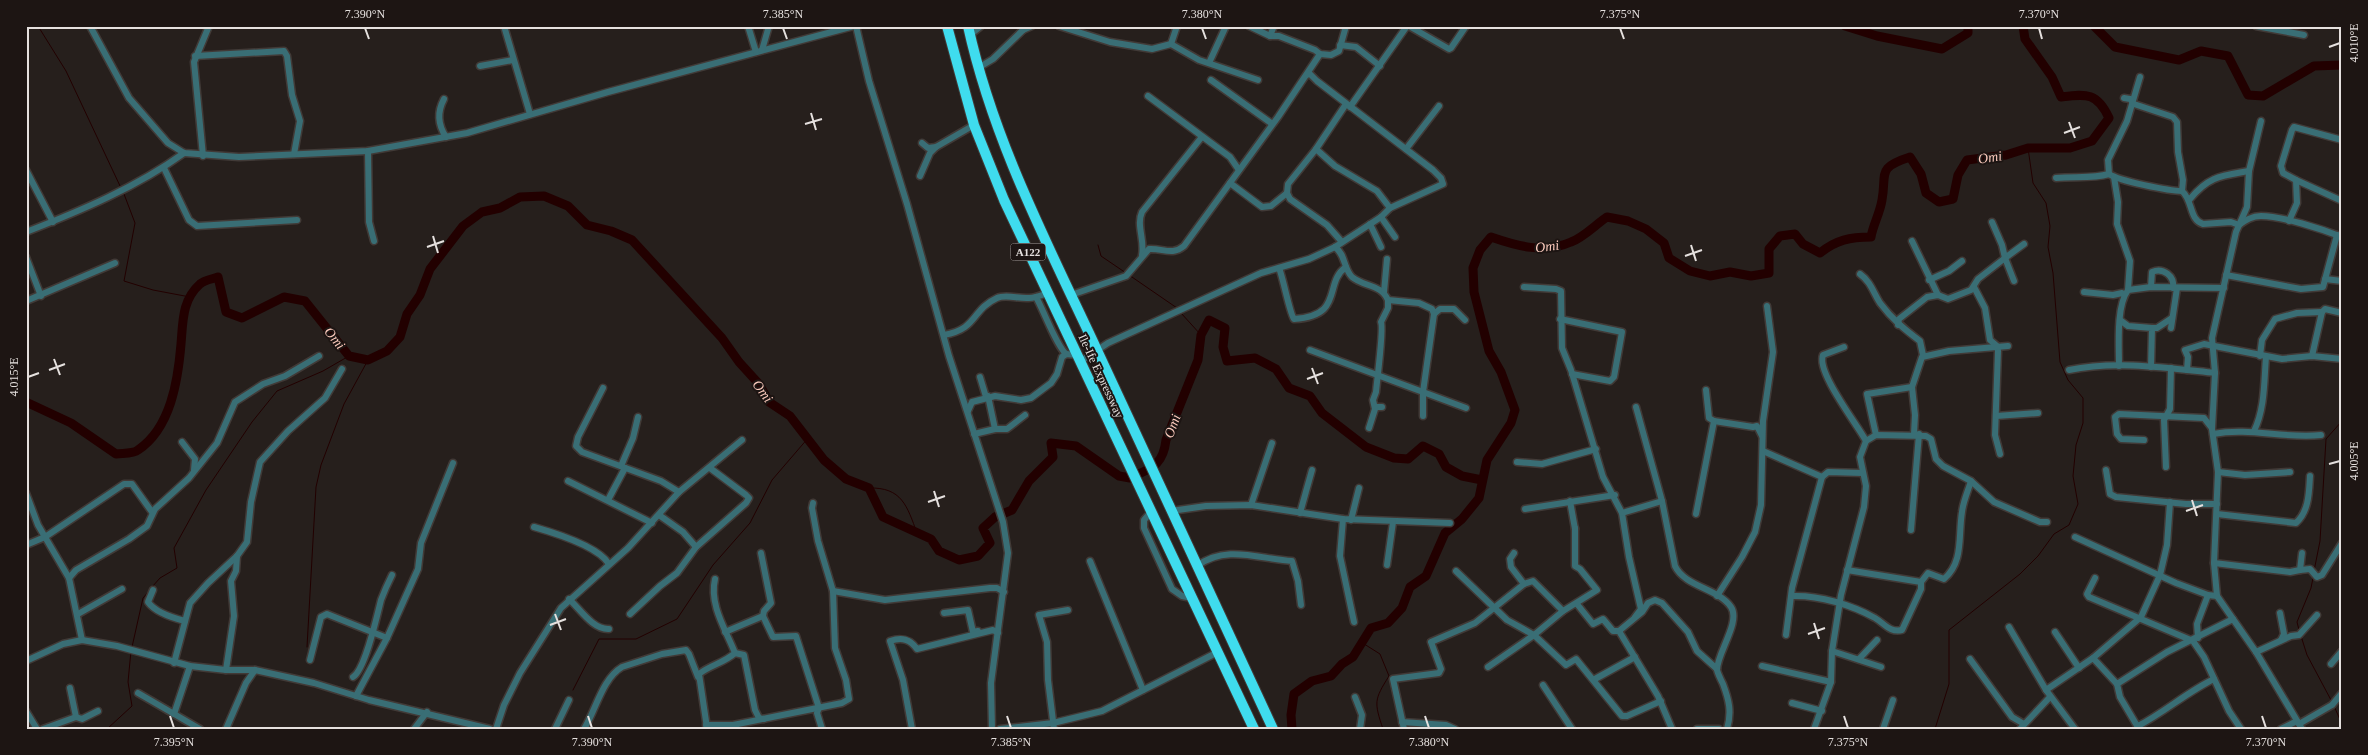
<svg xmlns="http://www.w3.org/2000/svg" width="2368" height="755" font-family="'Times New Roman',serif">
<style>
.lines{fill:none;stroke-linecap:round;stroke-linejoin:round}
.stream{stroke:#200;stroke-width:1}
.river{stroke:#200;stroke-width:9}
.minor-casing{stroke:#413a37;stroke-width:9}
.highway-casing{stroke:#413a37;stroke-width:12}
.minor{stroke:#396e75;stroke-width:6}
.highway{stroke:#3fdcee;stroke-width:10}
.ticks{fill:none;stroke:#e5e0de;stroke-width:2}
.labels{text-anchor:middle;stroke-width:4;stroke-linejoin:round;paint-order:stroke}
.shield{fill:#1d1513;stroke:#a9a3a1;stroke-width:1}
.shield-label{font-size:11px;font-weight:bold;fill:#e5e0de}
.street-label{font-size:12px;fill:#e5e0de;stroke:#1d1513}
.water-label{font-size:14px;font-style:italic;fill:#fdccbe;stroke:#1d1513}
.neatline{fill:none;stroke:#e5e0de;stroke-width:2}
.ticks-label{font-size:12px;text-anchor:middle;fill:#e5e0de}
</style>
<rect width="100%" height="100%" fill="#261f1c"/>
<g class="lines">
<g class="stream">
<path d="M38,26L66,71L121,188"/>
<path d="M124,194L135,223L124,281L153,290L190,297"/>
<path d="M1098,245L1101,256L1126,273"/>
<path d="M1129,275L1177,308"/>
<path d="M1181,313L1201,335"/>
<path d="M869,488C902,487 907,506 917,533"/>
<path d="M2314,571L2320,541L2326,439L2342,421"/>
<path d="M152,587L160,578L177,568L174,548L206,490L252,422L277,391L323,371L349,356"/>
<path d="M2299,630L2297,622L2311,588L2313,578"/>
<path d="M2301,636L2307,655L2331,700"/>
<path d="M1361,642L1380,654L1389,676C1374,700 1374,702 1383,729"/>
<path d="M132,647L143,598L150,590"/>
<path d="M307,647L316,487L321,465L344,404L368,360"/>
<path d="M573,690L599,639H636L677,619L713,565L750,523L772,480L809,437"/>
<path d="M2334,706L2342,724"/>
<path d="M107,729L132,706L128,682L131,651"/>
<path d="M1935,729L1949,684V630L2020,574L2038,556L2054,534L2069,525L2078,504L2073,476L2076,445L2083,423V398L2068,380L2060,362L2053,273L2048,247L2050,226L2046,203L2033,183L2028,148"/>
</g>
<g class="river">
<path d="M1845,26L1877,36L1942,49L1968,33V26"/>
<path d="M2094,26L2115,47L2179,60L2201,51L2228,56L2248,95L2263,96L2314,66L2342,65"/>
<path d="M26,402L71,423L116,454C123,453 133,454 138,450C171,428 178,380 181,344C183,321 182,300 200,284C204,280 213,279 218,277L226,312L242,318L284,297L305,301L349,356L368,360L387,351L400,337L407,314L420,295L430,269L463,226L482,212L500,208L520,197L544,196L568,206L587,225L611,231L632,240L722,338L739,362L759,384L769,402L790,416L824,460L846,479L869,488L883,517L931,539L939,551L959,560L978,556L990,543L983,528L995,517L1012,510L1029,481L1053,457L1051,443L1076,446L1119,476L1130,478C1151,468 1163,466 1166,440L1198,360L1201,335L1209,320L1225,328L1223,347L1227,361L1255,358L1276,369L1289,388L1310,396L1322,413L1366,447L1394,458L1408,459L1423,446L1439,454L1446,467L1462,476L1482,480"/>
<path d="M1292,729L1291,715L1294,694L1312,681L1331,676L1342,664L1353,657L1371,628L1388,623L1402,608L1410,587L1426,576L1445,533L1462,519L1479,498L1487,460L1511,423L1515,410L1501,372L1489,351L1474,292L1473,268L1480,250L1491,237C1517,246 1544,254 1571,242C1584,237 1595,225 1607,217L1628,221L1646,229L1664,243L1669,258L1690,271L1710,276L1730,272L1751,276L1769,273V249L1780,236L1795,234L1803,244L1820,253C1836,240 1850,237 1871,237C1873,225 1880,213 1882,200C1887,173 1876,168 1910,157L1921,174L1926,193L1939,202L1953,199L1958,175L1967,160L2006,155L2028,148H2070L2092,141L2109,118C2097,92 2086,94 2061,97L2052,77L2025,39L2023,26"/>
</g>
<g class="minor-casing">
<g id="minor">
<path d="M90,26L129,98L168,143L184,153L239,157L368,151L467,133L608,92L854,26"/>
<path d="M504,26L530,114"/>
<path d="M748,26L756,52"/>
<path d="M856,26L869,81L907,204L949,356L1003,522L1008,553L991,683L992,729"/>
<path d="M1059,26L1110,42L1152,49L1171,44L1199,60L1258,80"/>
<path d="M1249,26L1270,36H1279L1315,50L1320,54L1331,55L1339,51L1346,26"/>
<path d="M1409,26L1449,49L1451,48L1466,26"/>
<path d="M2256,26L2304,35"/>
<path d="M1023,30L1032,26"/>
<path d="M970,35L981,26"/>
<path d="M1270,36L1274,26"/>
<path d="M1171,44L1177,26"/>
<path d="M1340,45L1356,47L1380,66"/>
<path d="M762,50L769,26"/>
<path d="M195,56L284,51L287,56L292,95L300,121L294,154"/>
<path d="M1209,63L1226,26"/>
<path d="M480,66L513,60"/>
<path d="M978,68L993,59L1023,30V26"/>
<path d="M2140,77L2127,121L2108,160L2109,174C2119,181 2169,191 2182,191C2193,200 2189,220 2203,224L2231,222L2239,225C2246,220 2252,216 2261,216C2282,216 2322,229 2342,237"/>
<path d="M1211,80L1271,123"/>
<path d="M1148,96L1230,157L1239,170"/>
<path d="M2124,98L2130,99L2134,104L2173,117L2177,122L2178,152L2183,180L2182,191"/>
<path d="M444,99C437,112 438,125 446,137"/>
<path d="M1350,107L1407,26"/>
<path d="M922,143L928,148L936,147L974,125"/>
<path d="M1316,149L1335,166L1377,191L1390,208"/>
<path d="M1406,149L1439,106"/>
<path d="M368,151L369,222L374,241"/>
<path d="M203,156L194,62L209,26"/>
<path d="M164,168L189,220L197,226L297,220"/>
<path d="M26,170L53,222"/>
<path d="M920,176L930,153L936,147"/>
<path d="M2114,177L2118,202L2117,224L2130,261L2128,290"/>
<path d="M2056,178C2074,176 2092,179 2109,174"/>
<path d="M2296,180L2342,201"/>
<path d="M1230,183L1262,207L1271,206L1287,193"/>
<path d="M2190,199C2209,176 2221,176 2249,171"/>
<path d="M1381,217L1395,237"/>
<path d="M2289,221L2297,203L2296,180L2283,173L2281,166L2292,130L2294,127L2342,140"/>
<path d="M1992,222L2002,245L2005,258L2024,244"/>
<path d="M1370,224L1381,247"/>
<path d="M26,232C80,211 137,187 184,153"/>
<path d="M1912,241L1938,295"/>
<path d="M1342,242L1327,225L1290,199L1287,193L1288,184L1316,149L1346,104"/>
<path d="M1335,247C1346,255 1343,268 1352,277C1364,287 1381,284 1388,300L1419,303L1432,309L1434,314L1440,309H1454L1465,320"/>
<path d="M1142,255C1145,240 1136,225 1142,212L1201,138"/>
<path d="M26,257L41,296"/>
<path d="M1279,268C1283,277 1290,315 1294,319C1345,316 1323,283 1346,267"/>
<path d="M1860,274C1871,282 1873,292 1880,303C1892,319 1904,329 1920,341L1923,355"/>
<path d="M2226,275L2301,289L2323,287L2337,235"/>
<path d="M2325,279L2342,281"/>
<path d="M1929,280L1949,271L1962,261"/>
<path d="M1524,287L1556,289L1561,291L1562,348L1571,370L1603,477L1622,513L1629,557L1641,609L1635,617"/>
<path d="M1974,287L1985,308L1990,340L1997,346L1998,351L1995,435L2000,454"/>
<path d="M2151,287L2152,272C2163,267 2175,276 2173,288"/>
<path d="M1384,292L1387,259"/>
<path d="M2084,292L2113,295L2122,293L2124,295"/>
<path d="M1071,295L1126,276L1149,249C1163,248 1172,256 1184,246L1278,117L1320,54"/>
<path d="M1036,297C1044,311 1056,345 1066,354"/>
<path d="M26,301L115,263"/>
<path d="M1560,319L1622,332L1614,377L1610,381L1572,374"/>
<path d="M2120,320L2128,326L2152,328L2151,367"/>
<path d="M1898,325L1899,319L1927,297L1938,295L1948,299L1971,290L1978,279L2005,258L2014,281"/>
<path d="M2152,328H2157L2172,318"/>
<path d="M2171,328L2177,288"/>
<path d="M944,335C978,329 971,310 997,298C1006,294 1019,299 1029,298C1035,298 1042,295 1047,293"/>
<path d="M1844,347L1823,355C1816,372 1857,424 1866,441"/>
<path d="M1310,350L1466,408"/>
<path d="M2260,356L2262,340L2275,319L2297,313L2322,312"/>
<path d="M2312,356L2322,312L2325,309L2342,313"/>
<path d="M1081,361L1108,343L1261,273L1309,259L1335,247L1381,217L1390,208L1443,184L1441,178L1433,170L1317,81L1309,73L1307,75"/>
<path d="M2119,366C2119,346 2116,306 2128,290L2151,287L2224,288"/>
<path d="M2069,370C2116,360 2168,368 2215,373"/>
<path d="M2187,370L2188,357L2185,350L2204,344L2282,359L2312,356L2342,359"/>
<path d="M980,377L986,397"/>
<path d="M603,388L578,437L576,446L582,452L661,481L679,492"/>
<path d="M988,396L995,429"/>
<path d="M1375,407H1382"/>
<path d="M1636,407L1662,501L1675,566C1685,587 1718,588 1731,607C1741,622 1717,653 1717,670C1718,674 1721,680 1723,684C1729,700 1732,712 1727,729"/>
<path d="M968,411L972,402L995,396L1021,400L1031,398L1051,383L1057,374L1062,357L1066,354L1077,355"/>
<path d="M1423,416V392L1434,314"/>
<path d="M1996,416L2038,413"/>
<path d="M1714,421L1753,427L1757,426L1762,436"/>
<path d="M1369,428L1375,409L1373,400L1376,392C1377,380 1384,328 1381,322L1388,308V300"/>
<path d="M2254,431C2265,409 2264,381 2266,357"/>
<path d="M974,434L995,429H1007L1025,415"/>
<path d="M1914,434L1915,415L1912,387L1922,357L1949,351L2008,346"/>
<path d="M2213,434C2250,427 2284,439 2321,435"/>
<path d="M1876,435L1867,394L1912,387"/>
<path d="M2144,440L2121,439L2117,434L2115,417L2119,414L2204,418L2211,427"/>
<path d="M182,442L195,459L194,470"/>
<path d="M1763,451L1822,477"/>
<path d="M1517,462L1542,464L1596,449"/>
<path d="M621,466L633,438L638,417"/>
<path d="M2166,467L2164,420L2170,409L2171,368"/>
<path d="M2106,470L2110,494L2116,497L2186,504H2217"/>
<path d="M2218,472L2245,475L2290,472"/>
<path d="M568,481L652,523"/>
<path d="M26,493L38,525L69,578L82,640"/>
<path d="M608,500L625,468"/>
<path d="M1570,501L1575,529"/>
<path d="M1251,505L1272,443"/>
<path d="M1525,509L1615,495"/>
<path d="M1171,511L1206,506L1251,505L1343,519L1450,523"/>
<path d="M1151,512L1144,520V528L1172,589L1182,596L1192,598"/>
<path d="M1300,513L1312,470"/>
<path d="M1622,513L1662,501"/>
<path d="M1696,514L1714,421L1709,418L1706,390"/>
<path d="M2217,514L2296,523C2309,511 2309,493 2310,476"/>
<path d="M659,515L683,532L696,547"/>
<path d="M1343,519L1340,556L1354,622"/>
<path d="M1351,520L1359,488"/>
<path d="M534,527C555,533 598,546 609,564"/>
<path d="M1911,530L1919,434"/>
<path d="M2075,537L2176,583L2208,595L2217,596"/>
<path d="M26,545L45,537L124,484H132L152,512"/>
<path d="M1514,553L1510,559L1511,567L1524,584L1533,581L1563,611"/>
<path d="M1090,561L1143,690"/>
<path d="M2214,563L2290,572L2300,570L2302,553"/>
<path d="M1387,565L1393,522"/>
<path d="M1197,566C1226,544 1259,559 1292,561L1298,581L1301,605"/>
<path d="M1847,570L1921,582"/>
<path d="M2300,570L2310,569L2317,577L2322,575L2342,543"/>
<path d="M1456,571L1507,620L1534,635L1566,665L1576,659L1622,716H1627L1661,701"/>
<path d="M69,578L76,570L129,539L147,526L155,509L189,478L217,443L235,402L263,384L285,376L319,356"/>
<path d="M2095,578L2087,594L2089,597L2193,641L2204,657L2229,711L2241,729"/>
<path d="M153,590L148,602C155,612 173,618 185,621"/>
<path d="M833,591L885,600L990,588H997L1004,592"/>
<path d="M1717,596L1742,557L1755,532L1761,505L1763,421L1773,352L1767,306"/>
<path d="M1792,596C1819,595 1852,605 1875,618C1885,624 1890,633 1902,630L1921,589V582L1928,573L1944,579C1964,562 1958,536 1962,512C1963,502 1968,491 1971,481"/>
<path d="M569,599C580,609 593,630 609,629"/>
<path d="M1577,604L1593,624L1603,619L1613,631H1619"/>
<path d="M944,613L968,610L973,632L978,631"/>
<path d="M2280,613L2284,634L2281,640"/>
<path d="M78,614L122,589"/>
<path d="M630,614L660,586L677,573L696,547L746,503L749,498L746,495L710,468"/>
<path d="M763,616L773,637L796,636L819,708L817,713L822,729"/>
<path d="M2233,619L2217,596L2214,563L2218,472L2212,429L2215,373L2212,338L2236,232L2247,207L2249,171L2261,121"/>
<path d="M2009,627L2046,690"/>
<path d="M725,632L763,616L764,611L771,603L761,553"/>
<path d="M2055,632L2079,668"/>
<path d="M1786,635L1792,588L1822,477L1828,472L1863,473"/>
<path d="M2198,638L2197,624L2208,595"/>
<path d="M1832,651L1881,667"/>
<path d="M2256,652L2291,636L2299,635L2317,615"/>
<path d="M735,653L744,655L755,710L759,718L764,719"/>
<path d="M2093,658L2141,617L2160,575L2167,545L2170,502"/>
<path d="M1859,659L1877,640"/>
<path d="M1970,659L2012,717L2024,724"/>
<path d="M310,660L321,617L327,614L387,638"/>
<path d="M26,661L63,644L82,640L117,646L190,666L226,670H255L314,683L369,700L490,729"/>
<path d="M174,663L190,603L208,583L237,556L247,542L251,502L260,462L288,431L325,398L342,369"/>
<path d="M2331,664L2342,651"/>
<path d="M1762,666L1831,682"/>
<path d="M1488,667L1534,635L1563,611L1597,590L1580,569L1575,566V528"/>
<path d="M226,670L234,616L231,581L236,571L237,556"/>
<path d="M353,677C365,670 377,616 381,600C384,592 388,583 392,575"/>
<path d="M1595,679L1635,657"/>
<path d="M2117,684L2120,697L2139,729"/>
<path d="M1543,685L1572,729"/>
<path d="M70,688L76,717"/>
<path d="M138,693L200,729"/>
<path d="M356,696L387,638L418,569L421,543L453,463"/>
<path d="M1355,697L1362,715L1360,729"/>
<path d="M1792,703L1822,711"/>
<path d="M26,711L37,729"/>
<path d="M174,714L190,666"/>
<path d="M1402,722L1446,725L1455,729"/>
<path d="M2299,724L2332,705L2342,693"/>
<path d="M706,725H733L842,703L849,699L846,680L835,648L833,591L818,541L812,508L813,503"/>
<path d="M2138,726C2165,712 2187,692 2214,679"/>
<path d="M707,728L699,674C710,665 724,663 735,653C726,630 709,605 715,579"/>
<path d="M43,729L76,717L82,719L98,711"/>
<path d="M226,729L246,683L255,670"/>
<path d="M414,729L427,712"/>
<path d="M496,729L504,705L520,673L561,608L628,548L679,492L742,440"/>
<path d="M555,729L569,700"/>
<path d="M584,729C596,710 602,679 622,667L662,654L686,650L689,654L698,677"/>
<path d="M912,729L903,680L890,641C902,637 910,639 917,649L993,630L998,633"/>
<path d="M1000,729L1053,723L1102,711L1218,652"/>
<path d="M1054,729L1048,680L1047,642L1039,615L1068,610"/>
<path d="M1404,729L1393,679L1439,673L1441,669L1431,642L1475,623L1524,584"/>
<path d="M1672,729L1658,696L1619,631L1642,612L1648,603L1655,600L1662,603L1688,632L1697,651L1717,669"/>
<path d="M1697,729H1719"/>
<path d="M1814,729L1831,682L1832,651L1841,595L1864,507L1866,486L1860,457L1866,441L1876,435L1926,436L1931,439L1936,459L1943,466L1971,481L1994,502L2040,522H2047"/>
<path d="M1883,729L1893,700"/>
<path d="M2020,729L2050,697"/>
<path d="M2075,729L2046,690L2093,658L2117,684L2167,652L2233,619L2256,652L2302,729"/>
<path d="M2281,729L2297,721"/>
</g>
</g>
<g class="highway-casing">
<g id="highway">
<path d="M947,26L974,125L1004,200L1254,729"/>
<path d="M968,26C993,140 1047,243 1096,348C1155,474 1214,602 1273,729"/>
</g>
</g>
<use href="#minor" class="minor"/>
<use href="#highway" class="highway"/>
</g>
<path class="ticks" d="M365,28L369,39M783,28L787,39M1202,28L1206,39M1620,28L1624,39M2039,28L2042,39M2329,47L2340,43M811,113L816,130M2069,122L2075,138M805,124L822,119M2064,133L2080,127M433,236L438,253M1691,245L1696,261M427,247L444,241M1685,256L1702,250M54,359L60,375M1312,368L1318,384M49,370L65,364M28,377L39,373M1307,379L1323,373M2329,464L2340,461M934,491L939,507M2192,500L2197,516M928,502L945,496M2186,511L2203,505M555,614L561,630M1814,623L1819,639M550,625L566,619M1808,634L1825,628M170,716L174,728M588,716L592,728M1007,716L1011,728M1425,716L1429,728M1844,716L1848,728M2262,716L2266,728"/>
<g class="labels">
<rect class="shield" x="1010.5" y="243.5" width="35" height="17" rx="4"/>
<g class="shield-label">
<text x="1028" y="256">A122</text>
</g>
<g class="street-label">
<text transform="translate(1101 376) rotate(65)" y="4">Ile-Ife Expressway</text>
</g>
<g class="water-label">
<text transform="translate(1990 157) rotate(-9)" y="5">Omi</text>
<text transform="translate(1547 246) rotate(-7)" y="5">Omi</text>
<text transform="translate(335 338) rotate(51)" y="5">Omi</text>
<text transform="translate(763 391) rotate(54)" y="5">Omi</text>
<text transform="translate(1172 426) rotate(-70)" y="5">Omi</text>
</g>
</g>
<rect width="2368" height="755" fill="none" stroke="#1d1513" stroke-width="55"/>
<rect x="28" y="28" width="2312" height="700" class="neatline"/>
<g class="ticks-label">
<text x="365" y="18">7.390°N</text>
<text x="783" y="18">7.385°N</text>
<text x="1202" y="18">7.380°N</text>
<text x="1620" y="18">7.375°N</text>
<text x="2039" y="18">7.370°N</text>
<text transform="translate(2354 43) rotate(-90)" y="4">4.010°E</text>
<text transform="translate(14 377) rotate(-90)" y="4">4.015°E</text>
<text transform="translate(2354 461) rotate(-90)" y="4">4.005°E</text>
<text x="174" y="746">7.395°N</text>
<text x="592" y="746">7.390°N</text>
<text x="1011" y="746">7.385°N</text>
<text x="1429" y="746">7.380°N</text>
<text x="1848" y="746">7.375°N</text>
<text x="2266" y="746">7.370°N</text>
</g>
</svg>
